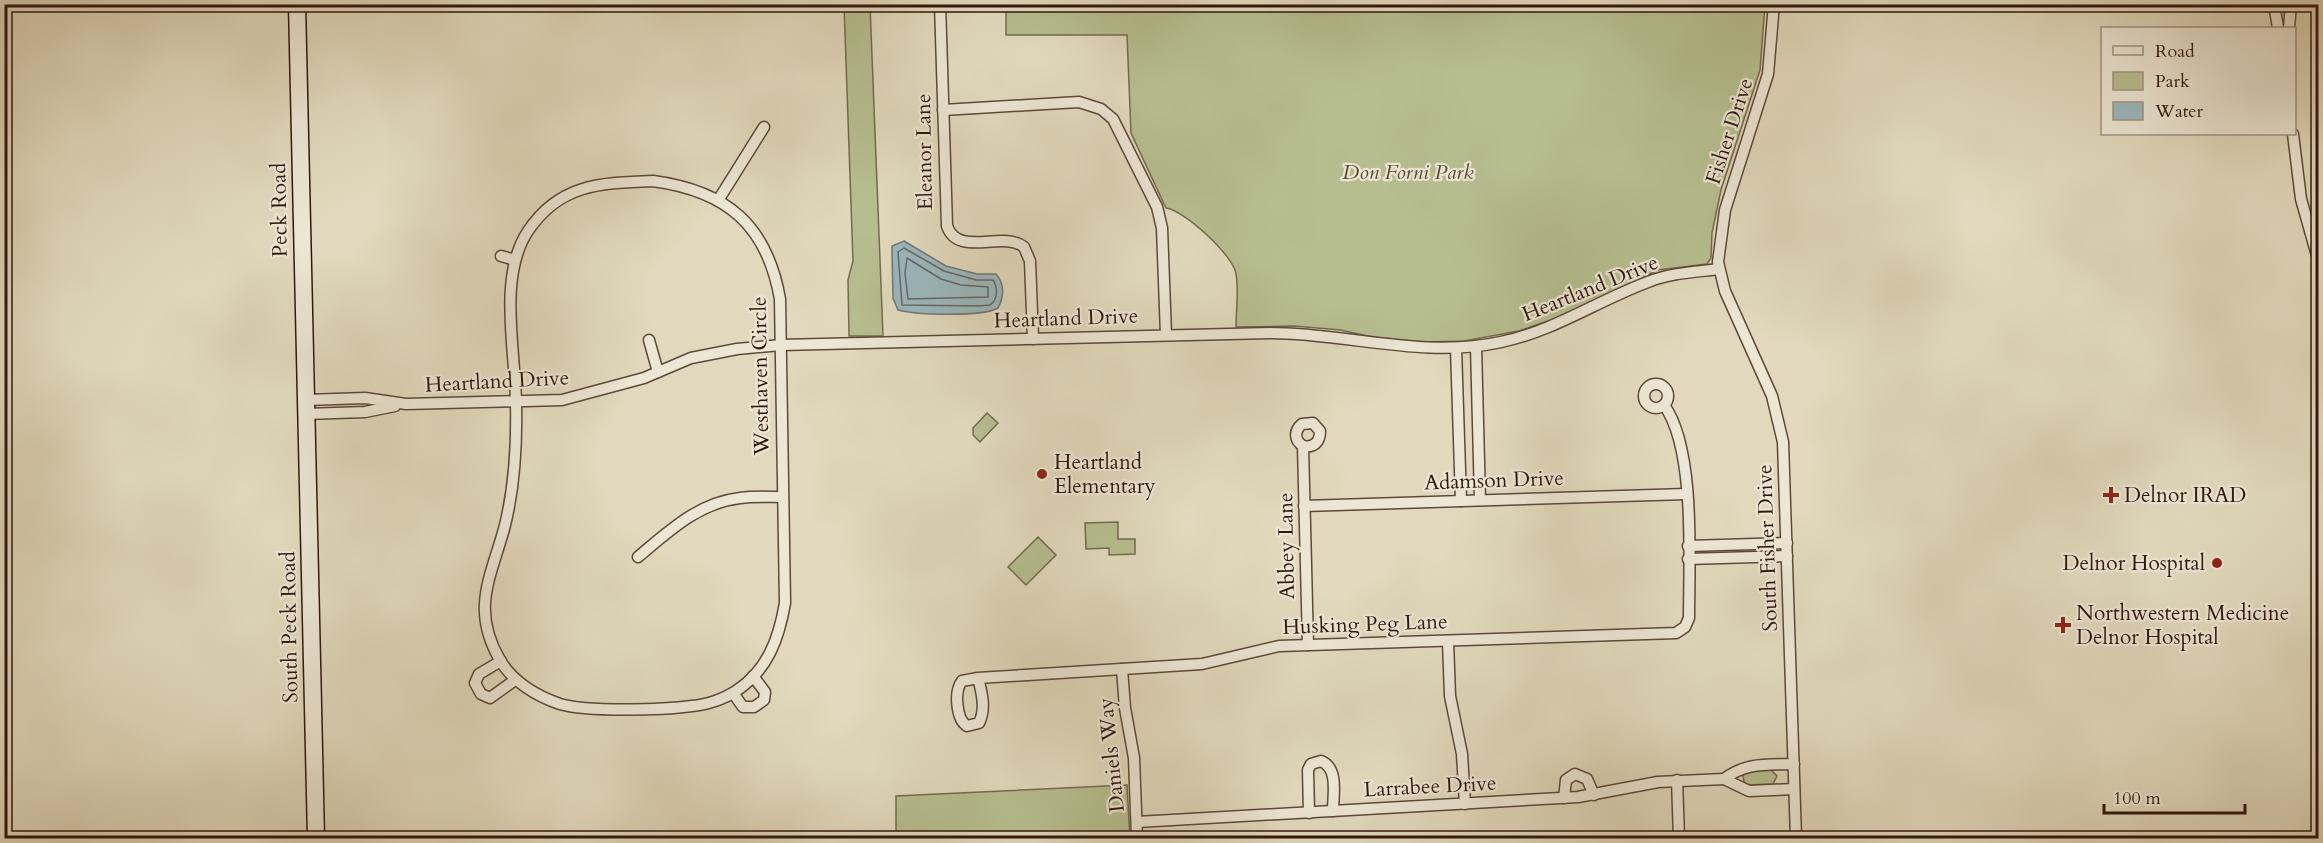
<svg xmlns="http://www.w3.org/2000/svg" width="2323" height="843" font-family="Cardo,serif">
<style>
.green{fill:#b6be8f;stroke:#746a4e;stroke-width:1.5}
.water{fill:#9bb7bd;stroke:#717777;stroke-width:1.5}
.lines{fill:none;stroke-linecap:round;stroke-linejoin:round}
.shore{stroke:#666766;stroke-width:1.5}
.street-casing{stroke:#5d483a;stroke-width:13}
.secondary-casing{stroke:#31170e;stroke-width:19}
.street{stroke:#ece6d4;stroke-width:10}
.secondary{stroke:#ece6d4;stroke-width:16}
.poi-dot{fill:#8f2418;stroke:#ece6d4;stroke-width:2}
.labels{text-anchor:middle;stroke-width:4.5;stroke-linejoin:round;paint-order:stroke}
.street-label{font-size:21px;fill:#31170e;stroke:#ece6d4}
.park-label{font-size:21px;font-style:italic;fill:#594935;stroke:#ece6d4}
.poi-label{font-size:21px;fill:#31170e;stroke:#ece6d4;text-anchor:start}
</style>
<rect width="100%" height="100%" fill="#e1d9bd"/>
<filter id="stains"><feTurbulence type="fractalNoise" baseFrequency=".00333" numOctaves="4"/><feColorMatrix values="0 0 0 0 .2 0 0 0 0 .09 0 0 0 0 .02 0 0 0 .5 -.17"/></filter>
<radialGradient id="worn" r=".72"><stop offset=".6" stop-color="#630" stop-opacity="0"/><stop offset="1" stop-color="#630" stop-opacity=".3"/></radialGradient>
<g class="green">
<path d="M1765,4L1760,70L1721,190L1712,233L1711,258L1707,264L1658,270L1566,315L1519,331L1464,341L1418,342L1382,339L1340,330L1294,326L1236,327C1236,310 1239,291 1236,274C1234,256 1184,210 1166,208L1131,133L1127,35H1006V5Z"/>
<path d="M844,5H870L883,336H849L848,280L853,261Z"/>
<path d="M987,413L998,423L980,442L973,435V428Z"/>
<path d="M1118,522V539H1135V554L1109,555V548L1086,549L1085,523Z"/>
<path d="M1038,537L1056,555L1026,585L1008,567Z"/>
<path d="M1771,770L1777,776L1773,784L1748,785L1744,782L1743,776L1746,771Z"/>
<path d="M1127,785L1130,838H896V796Z"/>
</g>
<path class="water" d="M904,241L946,266L977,274H996C1005,284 1004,297 998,308C983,317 916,315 898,310L893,298L892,251V246Z"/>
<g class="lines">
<g class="shore">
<path d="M904,248L944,271L976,280H993C998,287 998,300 990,305L979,306L902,305L898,252Z"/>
<path d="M907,258L941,279L961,285L988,287V297L908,299L905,273Z"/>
</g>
<g class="street-casing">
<g id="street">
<path d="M940,4L947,226C958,258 1003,230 1024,247L1030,261L1033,339"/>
<path d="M1774,4L1768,74L1725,210L1718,262L1725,291L1772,396L1783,442L1796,838"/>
<path d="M2274,4L2278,28"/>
<path d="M2289,28L2291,4"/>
<path d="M943,110L1079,102L1101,109L1113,119L1157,207L1162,228L1166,335"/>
<path d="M2293,134L2301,199L2318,259"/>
<path d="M653,181C727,191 767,225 780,299L785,603C779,638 768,670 736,691C724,699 706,705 692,706C663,710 586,712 560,704C536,696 512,681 500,660C471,610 490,579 504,529C515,487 517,445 516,402C515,349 498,276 528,231C560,183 602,183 653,181Z"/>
<path d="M719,199L764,127"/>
<path d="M501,256L515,260"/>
<path d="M649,340L658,372"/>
<path d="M1476,346L1480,500"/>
<path d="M1456,348L1461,501"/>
<circle cx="1656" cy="396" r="12"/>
<path d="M306,400L365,398L406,404L562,400L644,378L691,358L737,349L781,345L1270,333C1348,333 1423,359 1501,342C1554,331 1597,301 1648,282C1670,273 1695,272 1719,269"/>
<path d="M306,414L365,412L395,406"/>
<path d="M1303,446C1314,448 1320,442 1320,431L1313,423L1302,424C1294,431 1294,440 1303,446L1308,645"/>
<path d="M1304,506L1686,494"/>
<path d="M1688,546L1787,543"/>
<path d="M638,557C669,531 698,503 740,498C754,496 768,497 782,497"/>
<path d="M1688,559L1787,556"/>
<path d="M1448,641L1450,696L1462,754L1465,804"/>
<path d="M501,661L479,674L475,683L481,694L490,698L515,680"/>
<path d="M1122,669L1125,708L1134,758L1137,838"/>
<path d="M978,678C982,693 986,709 979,723L967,726C956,719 954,691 962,681L978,678L1202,664L1279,646L1676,633L1685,627L1689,618C1689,562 1696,449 1664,405"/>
<path d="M733,693L743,707H754L764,700L765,692L753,676"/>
<path d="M1794,764C1766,765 1747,762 1724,779L1749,791L1794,789"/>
<path d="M1677,780L1679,838"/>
<path d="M1564,798L1566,780L1575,774L1587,779L1594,795"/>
<path d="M1309,813L1308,770L1311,764L1321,761C1339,768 1333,795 1333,811"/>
<path d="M1137,822L1578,797L1658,782L1724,779"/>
</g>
</g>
<g class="secondary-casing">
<path id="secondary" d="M297,4L316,838"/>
</g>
<use href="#street" class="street"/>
<use href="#secondary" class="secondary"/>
</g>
<g class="poi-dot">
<circle cx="1042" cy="474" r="6"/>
<path d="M2108 486h6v6h6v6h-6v6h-6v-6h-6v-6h6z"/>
<circle cx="2217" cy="563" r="6"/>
<path d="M2060 616h6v6h6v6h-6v6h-6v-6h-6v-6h6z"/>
</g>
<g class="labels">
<g class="street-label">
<text transform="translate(1729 131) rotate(-72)" y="7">Fisher Drive</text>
<text transform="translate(924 152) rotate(-91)" y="7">Eleanor Lane</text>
<text transform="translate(279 210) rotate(-91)" y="7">Peck Road</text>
<text transform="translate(1590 288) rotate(-22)" y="7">Heartland Drive</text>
<text transform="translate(1066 318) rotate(-2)" y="7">Heartland Drive</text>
<text transform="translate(760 376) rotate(-91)" y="7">Westhaven Circle</text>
<text transform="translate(497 381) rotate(-3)" y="7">Heartland Drive</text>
<text transform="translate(1494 480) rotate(-2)" y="7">Adamson Drive</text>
<text transform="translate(1286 546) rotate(-91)" y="7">Abbey Lane</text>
<text transform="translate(1767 548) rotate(-92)" y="7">South Fisher Drive</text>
<text transform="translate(1365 624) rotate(-2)" y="7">Husking Peg Lane</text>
<text transform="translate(289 627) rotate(-91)" y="7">South Peck Road</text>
<text transform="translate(1111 755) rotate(-96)" y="7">Daniels Way</text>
<text transform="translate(1430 786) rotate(-3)" y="7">Larrabee Drive</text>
</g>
<g class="park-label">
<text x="1408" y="179">Don Forni Park</text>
</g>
<g class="poi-label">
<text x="1054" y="469">Heartland<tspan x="1054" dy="24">Elementary</tspan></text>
<text x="2124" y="502">Delnor IRAD</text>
<text x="2205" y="570" text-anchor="end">Delnor Hospital</text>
<text x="2076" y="620">Northwestern Medicine<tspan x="2076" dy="24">Delnor Hospital</tspan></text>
</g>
</g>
<rect width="2323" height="843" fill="none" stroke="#e1d9bd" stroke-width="24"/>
<rect x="6" y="6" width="2311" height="831" fill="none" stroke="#31170e" stroke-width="3"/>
<rect x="12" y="12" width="2299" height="819" fill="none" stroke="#31170e" stroke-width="1.5"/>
<rect x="2101" y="27" width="195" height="108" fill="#ece6d4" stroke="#a19385" stroke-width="1.5"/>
<rect x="2113" y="46" width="30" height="9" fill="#ece6d4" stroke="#a19385" stroke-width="1.5"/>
<text x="2155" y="57" font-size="18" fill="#31170e">Road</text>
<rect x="2113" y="72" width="30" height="18" fill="#b6be8f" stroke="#a19385" stroke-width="1.5"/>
<text x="2155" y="87" font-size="18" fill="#31170e">Park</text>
<rect x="2113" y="102" width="30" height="18" fill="#9bb7bd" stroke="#a19385" stroke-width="1.5"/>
<text x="2155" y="117" font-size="18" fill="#31170e">Water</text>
<path d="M2104 804v9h141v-9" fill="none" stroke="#31170e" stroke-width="3"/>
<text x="2113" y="804" font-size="18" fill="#31170e" stroke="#ece6d4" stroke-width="4.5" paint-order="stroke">100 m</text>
<rect width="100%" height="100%" filter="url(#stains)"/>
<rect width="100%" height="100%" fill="url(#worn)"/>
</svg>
